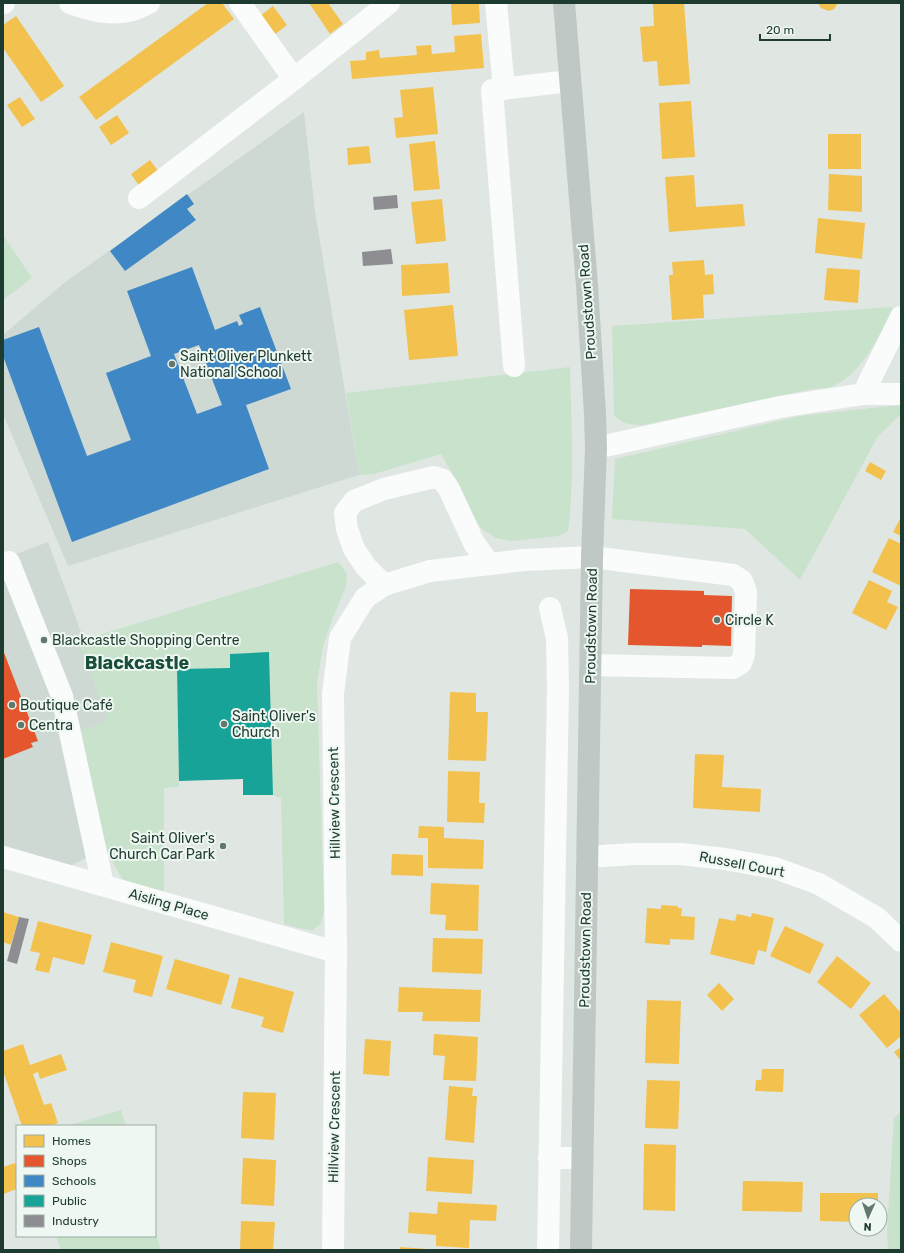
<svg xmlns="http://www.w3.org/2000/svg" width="904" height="1253" font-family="Rubik,sans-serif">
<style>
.built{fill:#cdd9d2}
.green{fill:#c8e2cc}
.homes{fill:#f2c14e}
.shops{fill:#e4572e}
.schools{fill:#3f88c5;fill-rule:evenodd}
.public{fill:#17a398}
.industry{fill:#8d8d92}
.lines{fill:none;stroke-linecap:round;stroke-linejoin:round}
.minor{stroke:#fafbfb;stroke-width:22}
.major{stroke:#bfc8c4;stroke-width:22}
.poi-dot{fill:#62776e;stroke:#eef7f1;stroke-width:1.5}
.labels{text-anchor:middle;stroke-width:4;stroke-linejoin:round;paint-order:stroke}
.street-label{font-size:14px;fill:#1e3b2f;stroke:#eef7f1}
.poi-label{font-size:14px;fill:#1e3b2f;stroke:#eef7f1;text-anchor:start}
.district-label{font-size:18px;font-weight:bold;fill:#194e3a;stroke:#eef7f1}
</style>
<rect width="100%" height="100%" fill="#e0e7e3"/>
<g class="built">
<path d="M304,112L315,212L359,475L68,566L3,414V335L64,283Z"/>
<path d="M48,542L114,722L86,858L70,866L3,845V559Z"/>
</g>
<g class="green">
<path d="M3,235L32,278L3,300Z"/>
<path d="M893,307C880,335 863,373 833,386C827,389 818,388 812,389L643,425C631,425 622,424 614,415L612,326Z"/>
<path d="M570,367C571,421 575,476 568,531L559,536L512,541L496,538L483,530L474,518L454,477L441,454L374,474L359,475L346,393Z"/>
<path d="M901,405V414L878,436L800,580L745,529L612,519L615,459L800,416L881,407Z"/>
<path d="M338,562L344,569L347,575L346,586L331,623L323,646L317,683L324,910L321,923L313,930L303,929L284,924L281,798L273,795L269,653L230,654V668L177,669L179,787L164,788V893L137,886L122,879L107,852L81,731L108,720L79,644L89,638Z"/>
<path d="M121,1110L126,1126H67Z"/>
<path d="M901,1112V1250H888L887,1230L894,1118Z"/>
<path d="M155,1230L161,1250H61L56,1236H155Z"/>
</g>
<g class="homes">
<path d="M208,3H222L234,19L96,120L79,97Z"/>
<path d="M309,3H328L343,24L330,34Z"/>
<path d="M451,3H479L480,23L452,25Z"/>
<path d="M653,3H684L690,84L659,86L657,61L643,62L640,27L654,26Z"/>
<path d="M818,3H838L834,9L829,11L821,8Z"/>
<path d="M273,6L287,25L274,35L260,16Z"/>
<path d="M16,16L64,86L41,102L3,48V25Z"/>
<path d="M481,34L484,68L352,79L350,61L366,60V52L379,50L380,58L417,55L416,46L431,45L432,54L455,52L454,36Z"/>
<path d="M433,87L438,134L396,138L394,118L403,117L400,90Z"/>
<path d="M20,97L35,119L22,127L7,105Z"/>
<path d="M691,101L695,157L662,159L659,103Z"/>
<path d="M117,115L129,133L111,145L99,127Z"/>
<rect x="828" y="134" width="33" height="35"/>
<path d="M435,141L440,189L414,191L409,144Z"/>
<path d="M369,146L371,163L348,165L347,148Z"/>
<path d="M150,160L159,172L140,187L131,174Z"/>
<path d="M829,174L862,176V212L828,210Z"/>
<path d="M694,175L696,207L743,204L745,226L669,232L665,177Z"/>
<path d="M442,199L446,241L416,244L411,202Z"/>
<path d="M818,218L865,223L862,259L815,253Z"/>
<path d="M704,260L705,275L713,274L714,294L703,295L704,318L672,320L669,275H673L672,262Z"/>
<path d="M448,263L450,293L402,296L401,265Z"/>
<path d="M827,268L860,270L858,303L824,300Z"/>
<path d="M453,305L458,356L409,360L404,310Z"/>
<path d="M870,462L886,471L881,480L865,471Z"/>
<path d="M901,517V536L893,532Z"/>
<path d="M889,538L901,544V586L872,572Z"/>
<path d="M869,580L892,591L887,602L898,607L886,630L852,613Z"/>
<path d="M450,692L476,693V712H488L486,761L448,760Z"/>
<path d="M695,754L724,755L722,787L761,789L760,812L693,808Z"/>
<path d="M448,771L480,772L479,803H485L484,823L447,822Z"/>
<path d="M419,826L444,827V838L484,840L483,869L428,868V838H418Z"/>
<path d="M392,854L423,855V876L391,875Z"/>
<path d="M431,883L479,885L478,931L445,930L446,915L430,914Z"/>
<path d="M661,905L678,906V908H682L681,916L695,917L694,940L670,939V945L645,943L647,908L661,909Z"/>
<path d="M3,912L19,917L11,945L3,942Z"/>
<path d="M752,913L774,918L766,952L758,950L754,965L710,954L719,918L735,921L737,914L751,917Z"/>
<path d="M38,921L92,935L84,965L53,957L49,973L35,970L40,953L30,951Z"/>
<path d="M785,926L824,944L810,974L770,956Z"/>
<path d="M433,938L483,939L482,974L432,972Z"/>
<path d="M111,942L163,956L152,997L133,992L136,980L103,972Z"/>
<path d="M837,956L871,983L851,1009L817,982Z"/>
<path d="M175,959L230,975L221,1005L166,989Z"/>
<path d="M239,977L294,992L283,1033L261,1027L264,1017L231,1008Z"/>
<path d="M719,983L734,999L722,1011L707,995Z"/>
<path d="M399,987L481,990L480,1022L422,1021L423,1012H398Z"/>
<path d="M884,994L901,1013V1036L887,1048L859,1015Z"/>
<path d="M647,1000L681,1001L679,1064L645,1063Z"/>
<path d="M434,1034L478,1037L476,1081L443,1080L445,1056L433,1055Z"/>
<path d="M365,1039L391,1041L389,1076L363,1074Z"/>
<path d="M23,1044L30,1065L61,1054L67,1070L40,1079L38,1072L33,1074L44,1105L51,1103L58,1123L50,1126H22L3,1071V1051Z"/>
<path d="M901,1047V1061L894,1052Z"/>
<path d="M762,1069H784L783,1092L755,1091L756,1080H761Z"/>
<path d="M647,1080L680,1081L678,1129L645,1128Z"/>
<path d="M449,1086L473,1088L472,1096H477L474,1143L445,1140Z"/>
<path d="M243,1092L276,1093L274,1140L241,1138Z"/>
<path d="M644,1144L676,1145L675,1211L643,1210Z"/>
<path d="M428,1157L474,1160L472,1194L426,1191Z"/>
<path d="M243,1158L276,1160L274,1206L241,1204Z"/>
<path d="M15,1163L17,1168V1189L3,1194V1167Z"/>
<path d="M743,1181L803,1182L802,1212L742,1211Z"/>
<path d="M820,1193H878V1205H856V1222L820,1221Z"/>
<path d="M438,1202L497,1205L496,1221L470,1220L469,1248L436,1246V1235L408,1233L409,1212L437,1214Z"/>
<path d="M241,1221L275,1222L273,1250H240Z"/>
<path d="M400,1247L427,1249V1250H400Z"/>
</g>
<g class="shops">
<path d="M630,589L704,591V595L732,596L731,646L702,645V647L628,645Z"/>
<path d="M3,650L38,741L31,743L33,747L3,759Z"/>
</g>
<g class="schools">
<path d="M187,194L194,204L187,209L196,220L125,271L110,251Z"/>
<path d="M192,267L215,330L237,321L239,326L243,324L239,315L260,307L291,389L246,405L269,469L72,542L3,356V340L39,327L87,456L131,440L106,373L151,356L127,291ZM199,345L222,405L197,414L174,354Z"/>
</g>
<path class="public" d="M269,652L273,795H243V779L179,781L177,669L230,668V654Z"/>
<g class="industry">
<path d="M397,195L398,208L374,210L373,197Z"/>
<path d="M391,249L393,264L363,266L362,252Z"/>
<path d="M19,917L29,919L17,964L7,961Z"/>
</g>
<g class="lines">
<g class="minor">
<path d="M3,3H4"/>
<path d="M70,3C89,10 108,15 129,11C135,10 143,6 149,3"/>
<path d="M240,3L294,79"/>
<path d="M496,3L504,89"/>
<path d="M139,198L294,79L389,3"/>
<path d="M514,366L492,90L570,81"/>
<path d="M863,394L901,317"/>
<path d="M596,448L780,407L863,394H901"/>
<path d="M9,562L62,696L103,885"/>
<path d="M384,585L366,567L354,549L347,529L345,513L354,501L384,489L434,477L443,480L449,489L474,543L489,564"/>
<path d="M3,857L336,952"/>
<path d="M587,857L633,854H681L725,859L775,868L819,884L877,918L901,941"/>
<path d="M549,1158H582"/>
<path d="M333,1250L336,952L333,694L340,638L365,598L384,585L430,571L524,560L592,557L733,575L742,581L746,592L744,654L741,663L733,668L590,665"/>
<path d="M548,1250L558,688L557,638L550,608"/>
</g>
<path class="major" d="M564,3L587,285L595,414L596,448L592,557L581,1250"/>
</g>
<g class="poi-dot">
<circle cx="172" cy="364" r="4"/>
<circle cx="717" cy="620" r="4"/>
<circle cx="44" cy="640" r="4"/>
<circle cx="12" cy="705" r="4"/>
<circle cx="224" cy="724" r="4"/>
<circle cx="21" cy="725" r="4"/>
<circle cx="223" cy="846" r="4"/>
</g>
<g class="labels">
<g class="street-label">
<text transform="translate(587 302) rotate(-94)" y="5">Proudstown Road</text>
<text transform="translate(591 626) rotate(-89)" y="5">Proudstown Road</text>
<text transform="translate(334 803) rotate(-91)" y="5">Hillview Crescent</text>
<text transform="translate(742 864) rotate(11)" y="5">Russell Court</text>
<text transform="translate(169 904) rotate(16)" y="5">Aisling Place</text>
<text transform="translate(585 950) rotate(-89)" y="5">Proudstown Road</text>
<text transform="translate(334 1127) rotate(-89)" y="5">Hillview Crescent</text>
</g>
<g class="poi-label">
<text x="180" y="361">Saint Oliver Plunkett<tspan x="180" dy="16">National School</tspan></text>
<text x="725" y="625">Circle K</text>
<text x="52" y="645">Blackcastle Shopping Centre</text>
<text x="20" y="710">Boutique Café</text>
<text x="232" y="721">Saint Oliver's<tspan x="232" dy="16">Church</tspan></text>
<text x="29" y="730">Centra</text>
<text x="215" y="843" text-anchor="end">Saint Oliver's<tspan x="215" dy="16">Church Car Park</tspan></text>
</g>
<g class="district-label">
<text x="137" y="669">Blackcastle</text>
</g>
</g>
<rect width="904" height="1253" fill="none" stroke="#1e3b2f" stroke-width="8"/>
<rect x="16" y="1125" width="140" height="112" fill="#eef7f1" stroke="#9baca3"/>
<rect x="24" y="1135" width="20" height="12" fill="#f2c14e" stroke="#9baca3"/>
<text x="52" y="1145" font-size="12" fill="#1e3b2f">Homes</text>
<rect x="24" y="1155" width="20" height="12" fill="#e4572e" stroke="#9baca3"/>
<text x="52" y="1165" font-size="12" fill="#1e3b2f">Shops</text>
<rect x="24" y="1175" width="20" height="12" fill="#3f88c5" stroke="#9baca3"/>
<text x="52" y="1185" font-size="12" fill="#1e3b2f">Schools</text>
<rect x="24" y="1195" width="20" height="12" fill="#17a398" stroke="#9baca3"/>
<text x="52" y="1205" font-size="12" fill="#1e3b2f">Public</text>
<rect x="24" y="1215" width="20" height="12" fill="#8d8d92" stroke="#9baca3"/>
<text x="52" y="1225" font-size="12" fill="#1e3b2f">Industry</text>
<g transform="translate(868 1217) rotate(183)"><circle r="19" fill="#eef7f1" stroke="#9baca3"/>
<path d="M0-3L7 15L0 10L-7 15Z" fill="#62776e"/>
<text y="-6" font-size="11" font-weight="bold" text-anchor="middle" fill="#1e3b2f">N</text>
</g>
<path d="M760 34v6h70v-6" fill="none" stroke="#1e3b2f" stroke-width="2"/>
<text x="766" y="34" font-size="12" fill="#1e3b2f" stroke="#eef7f1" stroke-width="3" paint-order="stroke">20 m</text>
</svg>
